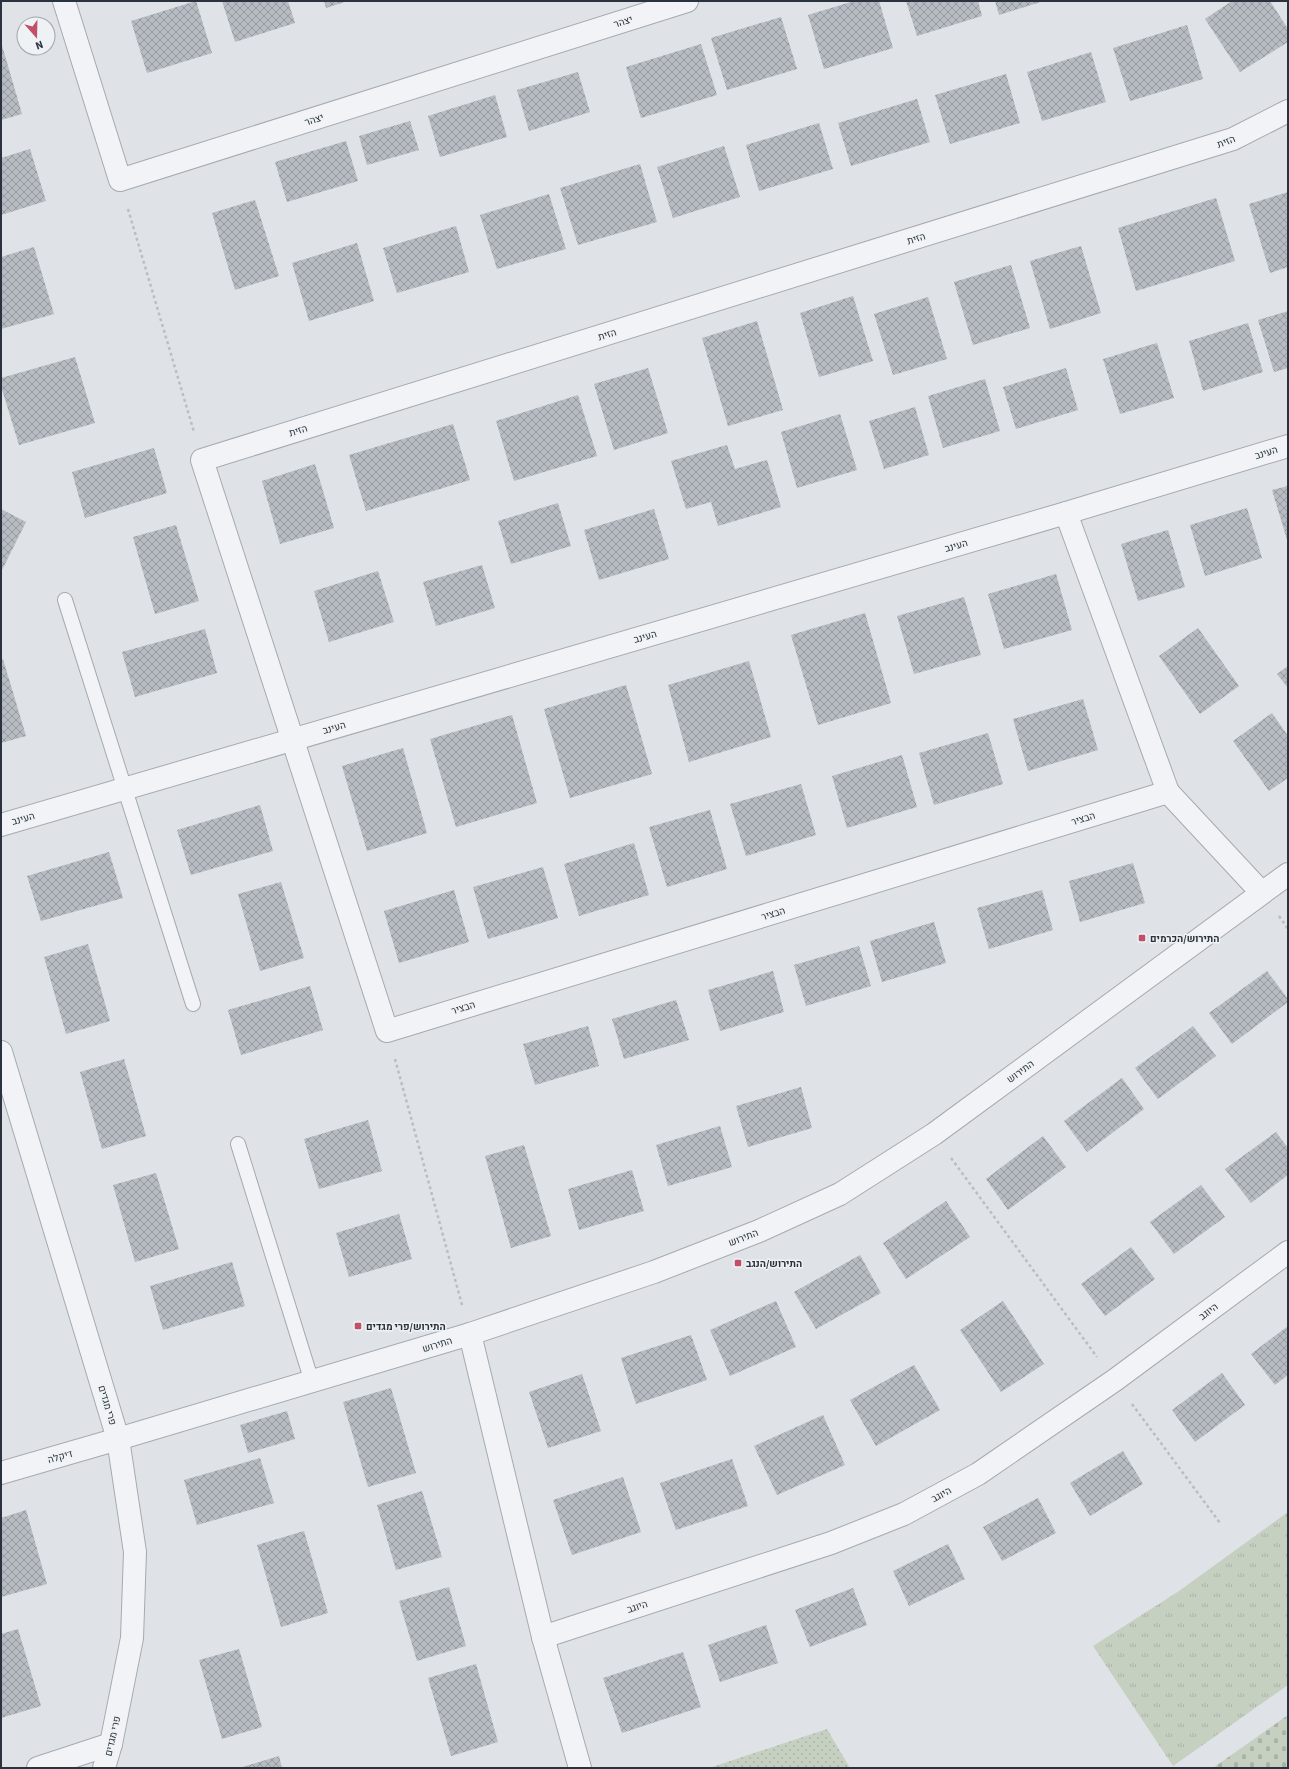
<svg xmlns="http://www.w3.org/2000/svg" width="1289" height="1769" font-family="'Source Sans 3',Heebo,sans-serif">
<style>
.grass{fill:url(#grass-tufts)}
.cemetery{fill:url(#cemetery-stones)}
.park{fill:url(#park-dots)}
.building{fill:url(#building-cross-hatch)}
.lines{fill:none;stroke-linecap:round;stroke-linejoin:round}
.service-casing{stroke:#a5aab1;stroke-width:16}
.minor-casing{stroke:#a5aab1;stroke-width:24}
.tertiary-casing{stroke:#a5aab1;stroke-width:24}
.path{stroke:#babdc2;stroke-width:2.5;stroke-dasharray:3 3;stroke-linecap:butt}
.service{stroke:#f2f3f6;stroke-width:14}
.minor{stroke:#f2f3f6;stroke-width:22}
.tertiary{stroke:#f2f3f6;stroke-width:22}
.poi-dot{fill:#c14f68;stroke:#eef2f5;stroke-width:1.5}
.labels{text-anchor:middle;stroke-width:3;stroke-linejoin:round;paint-order:stroke}
.street-label{font-size:10px;fill:#2a323d;stroke:#eef2f5}
.poi-label{font-size:10px;font-weight:bold;fill:#2a323d;stroke:#eef2f5;text-anchor:start}
</style>
<defs>
<pattern id="grass-tufts" width="24" height="20" patternUnits="userSpaceOnUse"><rect width="24" height="20" fill="#c6d0c1"/><path d="M3 7l-1-3M5 7V3M7 7l1-3M15 17l-1-3M17 17v-4M19 17l1-3" fill="none" stroke="#aab3a7"/></pattern>
<pattern id="cemetery-stones" width="16" height="16" patternUnits="userSpaceOnUse"><rect width="16" height="16" fill="#c6d0c1"/><path d="M2 7V4a2 2 0 0 1 4 0v3zM10 15v-3a2 2 0 0 1 4 0v3z" fill="#aab3a7"/></pattern>
<pattern id="park-dots" width="8" height="8" patternUnits="userSpaceOnUse"><rect width="8" height="8" fill="#c6d0c1"/><path d="M2 2h.1M6 6h.1" fill="none" stroke="#aab3a7" stroke-width="1.8" stroke-linecap="round"/></pattern>
<pattern id="building-cross-hatch" width="8" height="8" patternUnits="userSpaceOnUse"><rect width="8" height="8" fill="#b7bcc3"/><path d="M0 0l8 8M0 8l8-8" fill="none" stroke="#9599a0"/></pattern>
</defs>
<rect width="100%" height="100%" fill="#dfe3e7"/>
<path class="grass" d="M1288,1512V1685L1173,1766L1093,1646L1179,1591Z"/>
<path class="cemetery" d="M1288,1715V1768H1213Z"/>
<path class="park" d="M827,1729L850,1768H709Z"/>
<g class="building">
<path d="M196,1L212,53L147,73L131,21Z"/>
<path d="M222,1H288L295,23L235,42Z"/>
<path d="M324,1H348L326,8Z"/>
<path d="M854,1H879L893,48L824,69L808,15Z"/>
<path d="M906,1H978L982,16L917,36Z"/>
<path d="M995,1H1044L999,15Z"/>
<path d="M1232,1H1270L1288,29V42L1240,72L1205,19Z"/>
<path d="M781,17L797,69L727,90L711,38Z"/>
<path d="M1187,25L1203,79L1130,101L1113,48Z"/>
<path d="M1,42L22,114L1,120Z"/>
<path d="M701,44L717,95L641,118L626,67Z"/>
<path d="M1091,52L1106,102L1042,121L1027,72Z"/>
<path d="M578,72L590,112L529,131L517,90Z"/>
<path d="M1006,74L1020,123L950,144L935,95Z"/>
<path d="M495,95L507,137L440,157L428,116Z"/>
<path d="M917,99L930,142L851,166L838,123Z"/>
<path d="M410,121L419,150L367,165L359,136Z"/>
<path d="M819,123L833,169L759,191L746,145Z"/>
<path d="M346,141L358,181L287,202L275,162Z"/>
<path d="M724,146L740,197L673,218L657,167Z"/>
<path d="M30,149L46,201L1,215V158Z"/>
<path d="M640,164L657,222L578,245L560,188Z"/>
<path d="M1288,192V267L1270,273L1249,204Z"/>
<path d="M549,194L566,249L497,269L480,215Z"/>
<path d="M1216,198L1235,261L1136,291L1118,228Z"/>
<path d="M255,200L279,276L235,290L212,213Z"/>
<path d="M456,226L469,272L397,293L383,248Z"/>
<path d="M357,243L374,301L309,321L292,263Z"/>
<path d="M1081,246L1101,313L1050,329L1030,261Z"/>
<path d="M34,247L54,314L1,329V257Z"/>
<path d="M1011,265L1030,328L973,345L954,282Z"/>
<path d="M853,296L873,361L819,377L800,313Z"/>
<path d="M928,297L947,359L893,375L874,314Z"/>
<path d="M1288,311V368L1274,372L1258,320Z"/>
<path d="M757,321L783,410L728,426L702,338Z"/>
<path d="M1248,323L1263,372L1203,391L1189,341Z"/>
<path d="M1157,343L1174,398L1120,414L1103,359Z"/>
<path d="M75,357L95,423L19,445L1,386V378Z"/>
<path d="M648,368L668,433L614,450L594,384Z"/>
<path d="M1066,368L1078,410L1016,429L1003,387Z"/>
<path d="M985,379L1000,431L943,448L928,396Z"/>
<path d="M578,395L597,456L514,481L496,421Z"/>
<path d="M915,407L929,455L884,469L869,421Z"/>
<path d="M840,414L857,470L797,488L781,432Z"/>
<path d="M453,424L470,480L366,511L349,455Z"/>
<path d="M727,445L735,469L767,460L781,507L718,526L711,502L686,509L671,461Z"/>
<path d="M154,448L167,493L85,518L72,472Z"/>
<path d="M315,464L334,528L280,544L262,481Z"/>
<path d="M1288,486V543L1272,490Z"/>
<path d="M558,503L571,546L511,564L498,521Z"/>
<path d="M1247,508L1262,558L1205,576L1190,525Z"/>
<path d="M1,509L26,522L1,572Z"/>
<path d="M654,509L669,559L599,580L584,530Z"/>
<path d="M176,525L199,601L155,614L133,537Z"/>
<path d="M1168,530L1185,587L1138,601L1121,544Z"/>
<path d="M482,565L495,608L436,626L423,582Z"/>
<path d="M378,571L394,622L329,642L314,591Z"/>
<path d="M1056,574L1072,630L1004,649L988,594Z"/>
<path d="M964,597L981,655L914,674L897,616Z"/>
<path d="M865,613L891,703L818,725L791,635Z"/>
<path d="M1198,628L1239,686L1200,714L1159,656Z"/>
<path d="M205,629L217,673L135,697L122,652Z"/>
<path d="M3,659L26,736L1,743V660Z"/>
<path d="M749,661L771,737L689,762L668,685Z"/>
<path d="M1288,666V688L1277,674Z"/>
<path d="M626,685L652,774L570,798L544,709Z"/>
<path d="M1083,699L1098,750L1028,771L1013,719Z"/>
<path d="M1272,713L1288,736V778L1269,791L1233,741Z"/>
<path d="M512,715L537,803L456,827L430,739Z"/>
<path d="M988,733L1003,784L934,805L919,753Z"/>
<path d="M403,748L427,833L367,851L342,766Z"/>
<path d="M902,755L917,807L847,828L832,776Z"/>
<path d="M801,784L816,835L746,856L730,804Z"/>
<path d="M260,805L273,851L191,875L177,830Z"/>
<path d="M710,810L727,869L667,887L649,827Z"/>
<path d="M634,843L649,895L579,916L564,864Z"/>
<path d="M109,852L123,898L41,921L27,876Z"/>
<path d="M1133,863L1145,903L1080,922L1069,881Z"/>
<path d="M543,867L558,918L488,939L473,887Z"/>
<path d="M281,882L304,958L260,971L238,894Z"/>
<path d="M454,890L469,942L399,963L384,911Z"/>
<path d="M1042,890L1053,930L989,949L977,908Z"/>
<path d="M934,922L946,963L882,982L870,941Z"/>
<path d="M88,944L110,1021L66,1034L44,957Z"/>
<path d="M859,946L871,986L806,1006L794,965Z"/>
<path d="M773,971L784,1012L720,1031L708,990Z"/>
<path d="M1267,971L1288,999V1002L1232,1044L1209,1013Z"/>
<path d="M310,986L323,1030L241,1055L228,1010Z"/>
<path d="M676,1000L689,1040L624,1059L612,1019Z"/>
<path d="M588,1026L599,1066L535,1085L523,1044Z"/>
<path d="M1193,1026L1216,1056L1158,1099L1135,1068Z"/>
<path d="M124,1059L146,1136L102,1149L80,1072Z"/>
<path d="M1122,1078L1144,1109L1087,1152L1064,1121Z"/>
<path d="M801,1087L812,1128L748,1147L736,1106Z"/>
<path d="M368,1120L382,1171L319,1189L304,1139Z"/>
<path d="M720,1126L732,1167L668,1186L656,1145Z"/>
<path d="M1276,1132L1288,1148V1175L1251,1203L1225,1169Z"/>
<path d="M1043,1136L1066,1167L1008,1210L986,1179Z"/>
<path d="M524,1145L551,1236L511,1248L485,1156Z"/>
<path d="M632,1170L644,1211L579,1230L568,1189Z"/>
<path d="M156,1173L179,1249L135,1262L113,1185Z"/>
<path d="M1201,1185L1225,1217L1174,1254L1150,1222Z"/>
<path d="M946,1201L970,1237L906,1279L883,1243Z"/>
<path d="M399,1214L412,1259L349,1277L336,1233Z"/>
<path d="M1131,1247L1155,1279L1105,1316L1081,1284Z"/>
<path d="M860,1255L881,1293L816,1329L794,1292Z"/>
<path d="M232,1262L245,1306L163,1330L150,1286Z"/>
<path d="M776,1301L796,1347L730,1376L710,1330Z"/>
<path d="M1003,1301L1044,1364L1001,1392L960,1330Z"/>
<path d="M1288,1326V1375L1275,1385L1251,1354Z"/>
<path d="M691,1335L707,1380L636,1404L621,1358Z"/>
<path d="M914,1365L940,1410L876,1446L850,1400Z"/>
<path d="M1222,1373L1245,1405L1195,1442L1172,1410Z"/>
<path d="M582,1374L601,1431L548,1448L529,1392Z"/>
<path d="M391,1388L416,1473L368,1487L343,1402Z"/>
<path d="M287,1411L295,1439L248,1453L240,1425Z"/>
<path d="M823,1415L845,1465L777,1495L754,1446Z"/>
<path d="M1123,1451L1143,1484L1090,1516L1070,1483Z"/>
<path d="M260,1458L274,1503L197,1525L184,1480Z"/>
<path d="M732,1459L748,1506L676,1530L660,1483Z"/>
<path d="M623,1477L641,1532L572,1555L553,1500Z"/>
<path d="M422,1491L442,1557L396,1570L377,1505Z"/>
<path d="M1038,1498L1056,1533L1002,1561L983,1527Z"/>
<path d="M26,1510L47,1584L1,1597V1518Z"/>
<path d="M304,1531L328,1613L281,1627L257,1545Z"/>
<path d="M948,1544L965,1579L909,1606L893,1571Z"/>
<path d="M449,1587L466,1646L417,1661L399,1601Z"/>
<path d="M853,1588L867,1625L810,1647L795,1610Z"/>
<path d="M766,1625L778,1663L720,1682L708,1645Z"/>
<path d="M18,1629L41,1706L1,1718V1634Z"/>
<path d="M239,1649L262,1727L222,1739L199,1660Z"/>
<path d="M683,1652L701,1707L622,1733L603,1678Z"/>
<path d="M476,1664L498,1742L451,1756L428,1678Z"/>
<path d="M279,1756L282,1768H239Z"/>
</g>
<g class="lines">
<g class="service-casing">
<g id="service">
<path d="M65,600L193,1004"/>
<path d="M238,1144L312,1382"/>
</g>
</g>
<g class="minor-casing">
<g id="minor">
<path d="M64,1L120,180L687,1"/>
<path d="M1066,513L1168,792L387,1031L202,460L1233,139L1288,111"/>
<path d="M1168,792L1262,893"/>
<path d="M1,825L1066,513L1288,446"/>
<path d="M470,1334L543,1637L580,1768"/>
<path d="M1,1473L118,1439"/>
<path d="M543,1637L831,1543L904,1514L978,1474L1115,1380L1288,1252"/>
<path d="M38,1768L111,1744"/>
</g>
</g>
<g class="tertiary-casing">
<g id="tertiary">
<path d="M1,1052L118,1439L135,1552L132,1638L111,1744L104,1768"/>
<path d="M118,1439L470,1334L654,1272L759,1231L840,1194L934,1134L1288,874"/>
</g>
</g>
<g class="path">
<path d="M128,209L194,432"/>
<path d="M1279,916L1288,929"/>
<path d="M395,1059L462,1305"/>
<path d="M951,1158L1097,1357"/>
<path d="M1132,1404L1220,1523"/>
</g>
<use href="#service" class="service"/>
<use href="#minor" class="minor"/>
<use href="#tertiary" class="tertiary"/>
</g>
<g class="poi-dot">
<rect x="1138" y="934" width="8" height="8" rx="2"/>
<rect x="734" y="1259" width="8" height="8" rx="2"/>
<rect x="354" y="1322" width="8" height="8" rx="2"/>
</g>
<g class="labels">
<g class="street-label">
<text transform="translate(623 21) rotate(-18)" y="4">יצהר</text>
<text transform="translate(314 119) rotate(-18)" y="4">יצהר</text>
<text transform="translate(1226 141) rotate(-20)" y="4">הזית</text>
<text transform="translate(916 238) rotate(-17)" y="4">הזית</text>
<text transform="translate(607 334) rotate(-17)" y="4">הזית</text>
<text transform="translate(298 430) rotate(-17)" y="4">הזית</text>
<text transform="translate(1266 452) rotate(-17)" y="4">העינב</text>
<text transform="translate(956 545) rotate(-16)" y="4">העינב</text>
<text transform="translate(645 636) rotate(-16)" y="4">העינב</text>
<text transform="translate(334 727) rotate(-16)" y="4">העינב</text>
<text transform="translate(23 818) rotate(-16)" y="4">העינב</text>
<text transform="translate(1083 818) rotate(-17)" y="4">הבציר</text>
<text transform="translate(773 913) rotate(-17)" y="4">הבציר</text>
<text transform="translate(463 1007) rotate(-17)" y="4">הבציר</text>
<text transform="translate(1020 1071) rotate(-36)" y="4">התירוש</text>
<text transform="translate(743 1237) rotate(-21)" y="4">התירוש</text>
<text transform="translate(1208 1311) rotate(-37)" y="4">היוגב</text>
<text transform="translate(437 1344) rotate(-17)" y="4">התירוש</text>
<text transform="translate(108 1405) rotate(73)" y="4">פרי מגדים</text>
<text transform="translate(60 1456) rotate(-16)" y="4">דיקלה</text>
<text transform="translate(941 1494) rotate(-28)" y="4">היוגב</text>
<text transform="translate(637 1606) rotate(-18)" y="4">היוגב</text>
<text transform="translate(112 1736) rotate(-77)" y="4">פרי מגדים</text>
</g>
<g class="poi-label">
<text x="1150" y="942">התירוש/הכרמים</text>
<text x="746" y="1267">התירוש/הנגב</text>
<text x="366" y="1330">התירוש/פרי מגדים</text>
</g>
</g>
<rect width="1289" height="1769" fill="none" stroke="#2a323d" stroke-width="4"/>
<g transform="translate(36 36) rotate(160)"><circle r="19" fill="#eef2f5" stroke="#a0a5ab"/>
<path d="M0-3L7 15L0 10L-7 15Z" fill="#c14f68"/>
<text y="-6" font-size="11" font-weight="bold" text-anchor="middle" fill="#2a323d">N</text>
</g>
</svg>
